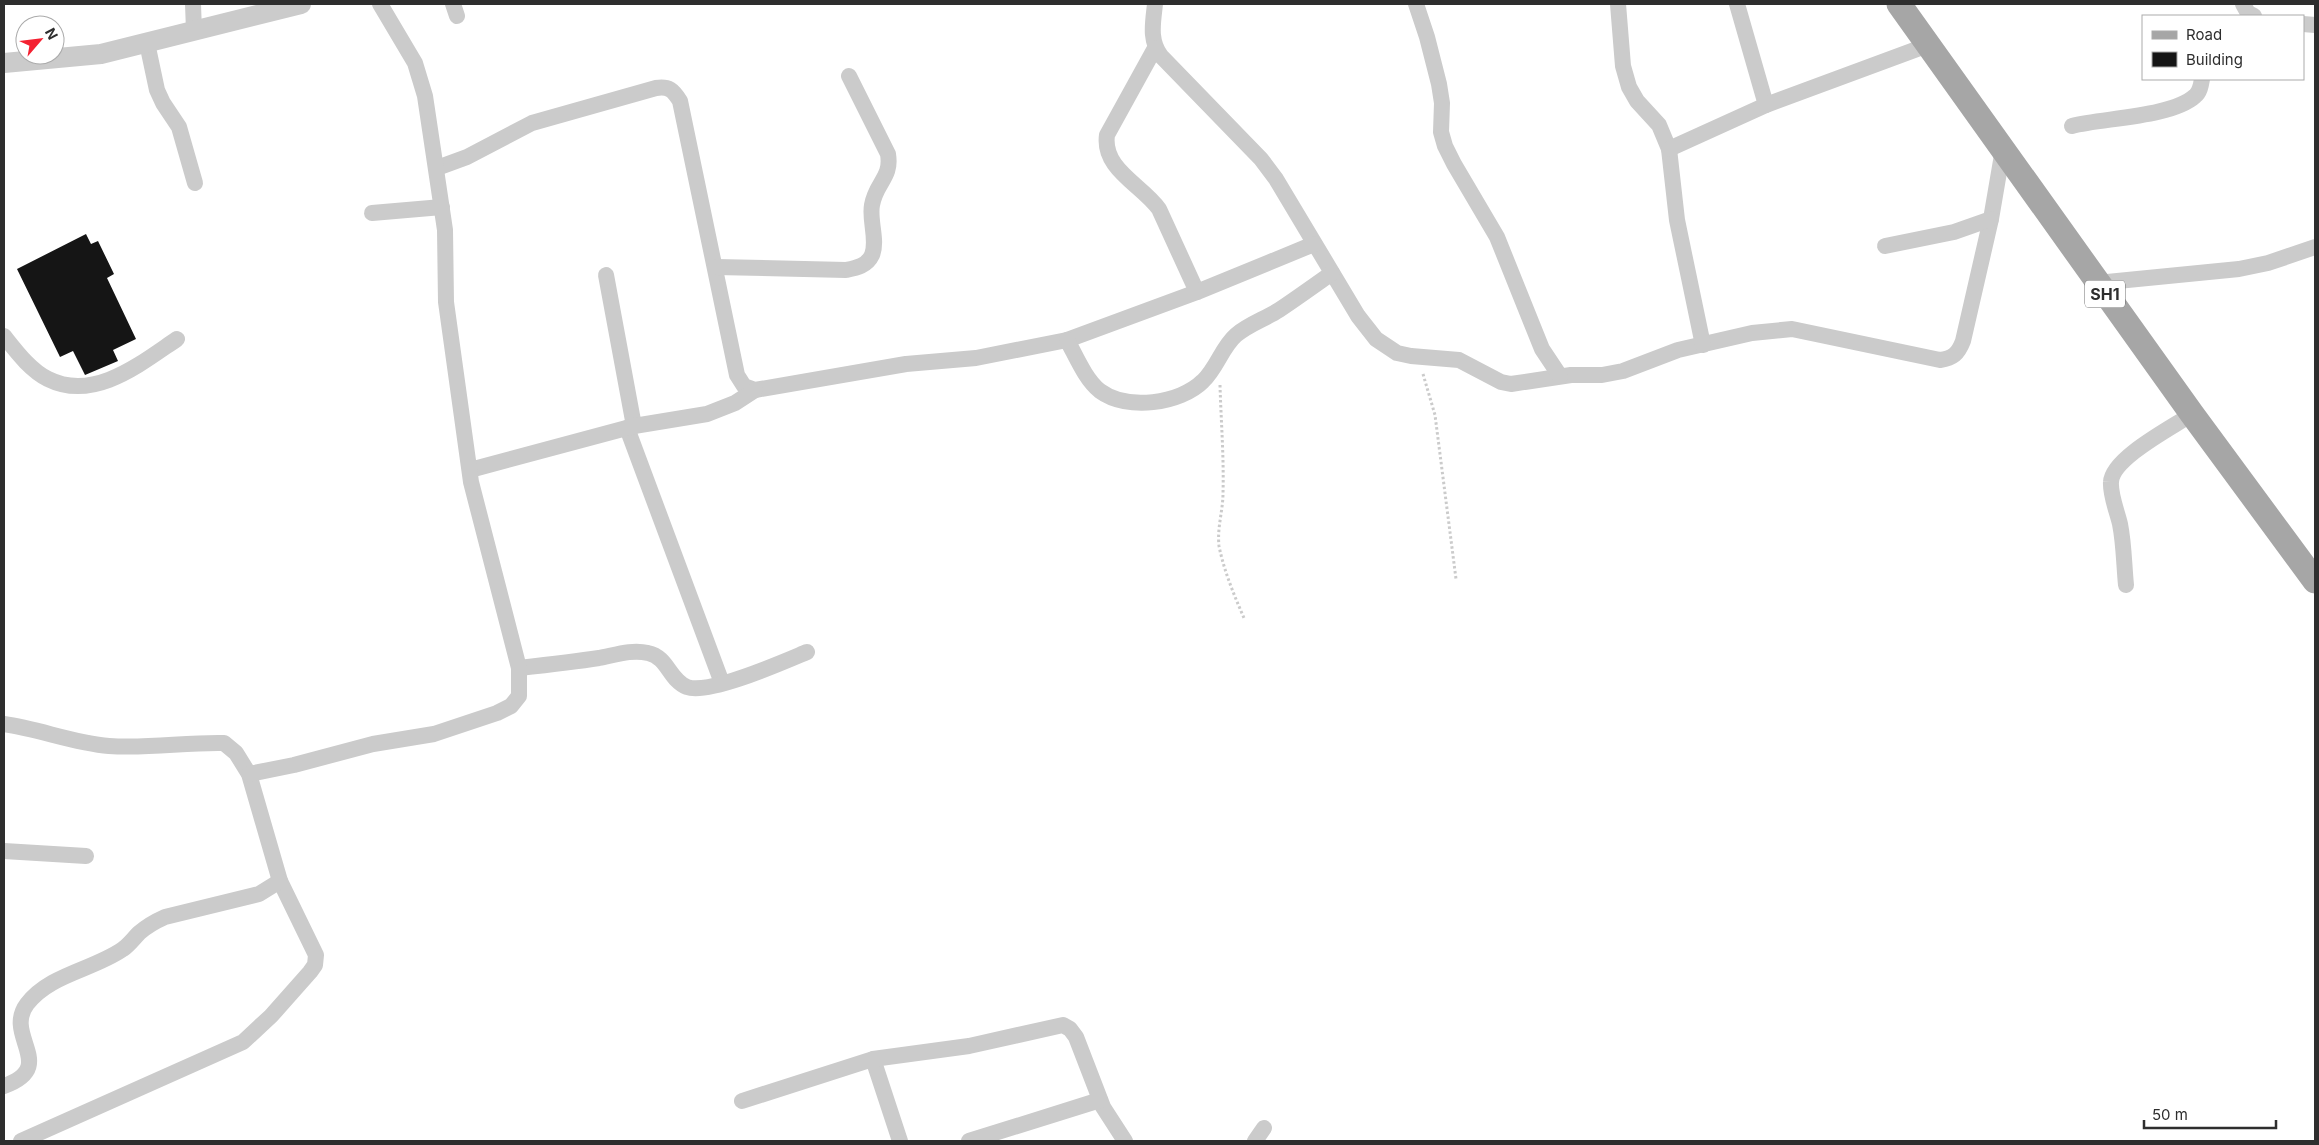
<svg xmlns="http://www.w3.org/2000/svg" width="2319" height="1145" font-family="Inter,sans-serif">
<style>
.building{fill:#151515}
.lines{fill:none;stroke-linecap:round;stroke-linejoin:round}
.path{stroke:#cbcbcb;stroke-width:3;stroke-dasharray:2.5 2.5;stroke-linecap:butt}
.minor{stroke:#cbcbcb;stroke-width:16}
.tertiary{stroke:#cbcbcb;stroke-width:20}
.primary{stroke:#a6a6a6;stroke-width:25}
.labels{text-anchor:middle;stroke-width:5;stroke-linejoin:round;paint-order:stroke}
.shield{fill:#fff;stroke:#6d6d6d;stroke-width:1}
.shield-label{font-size:16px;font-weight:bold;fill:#2e2e2e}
</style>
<rect width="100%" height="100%" fill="#fff"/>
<path class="building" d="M86,234L91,244L98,241L114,274L107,278L136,339L113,350L118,361L85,375L73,351L60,357L17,269Z"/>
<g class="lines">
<g class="path">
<path d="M1423,374L1435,415L1456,579"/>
<path d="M1220,385C1221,421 1224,457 1223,493C1223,511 1217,527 1219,546C1224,571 1234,595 1244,618"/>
</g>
<g class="minor">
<path d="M193,4L194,31"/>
<path d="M453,4L457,16"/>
<path d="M1155,4C1153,23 1149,40 1161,56L1261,159L1276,179L1358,316L1376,339L1397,353L1411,356L1459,360L1501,382L1511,384L1571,375H1602L1623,371L1678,350L1752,333L1792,329L1940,360C1953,358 1958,354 1963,341L1991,219L2003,149"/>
<path d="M1416,4L1427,37L1439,84L1442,103L1441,132L1445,146L1454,164L1497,237L1542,349L1560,376"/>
<path d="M1618,4L1623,66L1629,87L1637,101L1659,125L1669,149L1677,220L1703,345"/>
<path d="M1737,4L1766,105"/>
<path d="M2243,4L2248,13L2254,16"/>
<path d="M2303,24L2315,25"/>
<path d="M147,43L157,90L163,103L179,127L195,183"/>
<path d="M1155,48L1107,135C1102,169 1142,185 1159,209L1197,292"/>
<path d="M2072,126C2103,118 2172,117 2195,96C2200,92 2201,85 2202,79"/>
<path d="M1669,149L1766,105L1928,45"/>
<path d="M437,168L467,157L532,123L656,88C669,86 673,90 680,101L737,375L744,386L755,390L906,364L976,358L1067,340L1197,292L1314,244"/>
<path d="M372,213L442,207"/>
<path d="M1885,246L1954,232L1991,219"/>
<path d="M716,267L846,270C856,268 867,266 872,255C878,240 869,221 872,205C876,182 892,178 888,154L849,76"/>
<path d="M606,275L634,426"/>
<path d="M2097,283L2239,269L2268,263L2315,247"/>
<path d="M4,336C16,351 30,370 48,379C94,402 140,364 177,339"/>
<path d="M1067,340C1076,356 1085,379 1100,391C1127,411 1180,404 1203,381C1217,368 1222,347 1236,335C1249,324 1265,319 1279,310C1297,298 1315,285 1332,273"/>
<path d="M627,428L722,683"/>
<path d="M470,470L634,426L707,414L735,403L755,390"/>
<path d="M2126,585C2124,565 2124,544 2120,524C2117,511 2110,495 2111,482C2112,458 2173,427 2192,414"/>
<path d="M519,668C546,665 573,662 599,658C615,655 632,649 648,653C668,657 669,680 687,687C709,695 783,662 807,652"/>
<path d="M4,724C39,729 74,743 109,746C148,749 186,742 224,743L236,753L249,774L280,881L316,955L315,965L310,972L271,1016L243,1042L21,1141"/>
<path d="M249,774L294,765L373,744L434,734L497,713L511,706L519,696V668L471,482L446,302L445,230L425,96L415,63L380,4"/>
<path d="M4,851L86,856"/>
<path d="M873,1059L900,1141"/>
<path d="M4,1086C59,1066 3,1036 27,1004C50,974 93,970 123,949C129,945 134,938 139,933C147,926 156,921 165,917L259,894L280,881"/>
<path d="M742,1101L873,1059L969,1046L1063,1025L1070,1029L1076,1037L1103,1107L1125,1141"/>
<path d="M969,1141L1100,1100"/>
<path d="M1255,1141L1264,1128"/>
</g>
<path class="tertiary" d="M4,63L101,54L301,4"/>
<path class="primary" d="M1899,4L2192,414L2315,581"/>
</g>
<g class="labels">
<rect class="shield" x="2085" y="280.5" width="40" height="27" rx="4"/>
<g class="shield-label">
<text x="2105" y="300">SH1</text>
</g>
</g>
<rect width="2319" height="1145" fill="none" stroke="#2e2e2e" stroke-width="10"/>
<rect x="2142" y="15" width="162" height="65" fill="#ffffff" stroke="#ababab"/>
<rect x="2152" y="31" width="25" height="8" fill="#a6a6a6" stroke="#ababab"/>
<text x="2186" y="40" font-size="15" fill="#2e2e2e">Road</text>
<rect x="2152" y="52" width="25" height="15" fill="#151515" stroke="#ababab"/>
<text x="2186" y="65" font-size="15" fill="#2e2e2e">Building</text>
<g transform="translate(40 40) rotate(62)"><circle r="24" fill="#ffffff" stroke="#ababab"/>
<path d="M0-4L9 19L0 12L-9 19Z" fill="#f42131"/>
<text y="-8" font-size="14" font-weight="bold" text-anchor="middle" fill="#2e2e2e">N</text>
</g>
<path d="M2144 1120v8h132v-8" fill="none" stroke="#2e2e2e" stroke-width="2.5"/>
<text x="2152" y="1120" font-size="15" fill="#2e2e2e" stroke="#ffffff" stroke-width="4" paint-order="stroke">50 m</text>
</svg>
